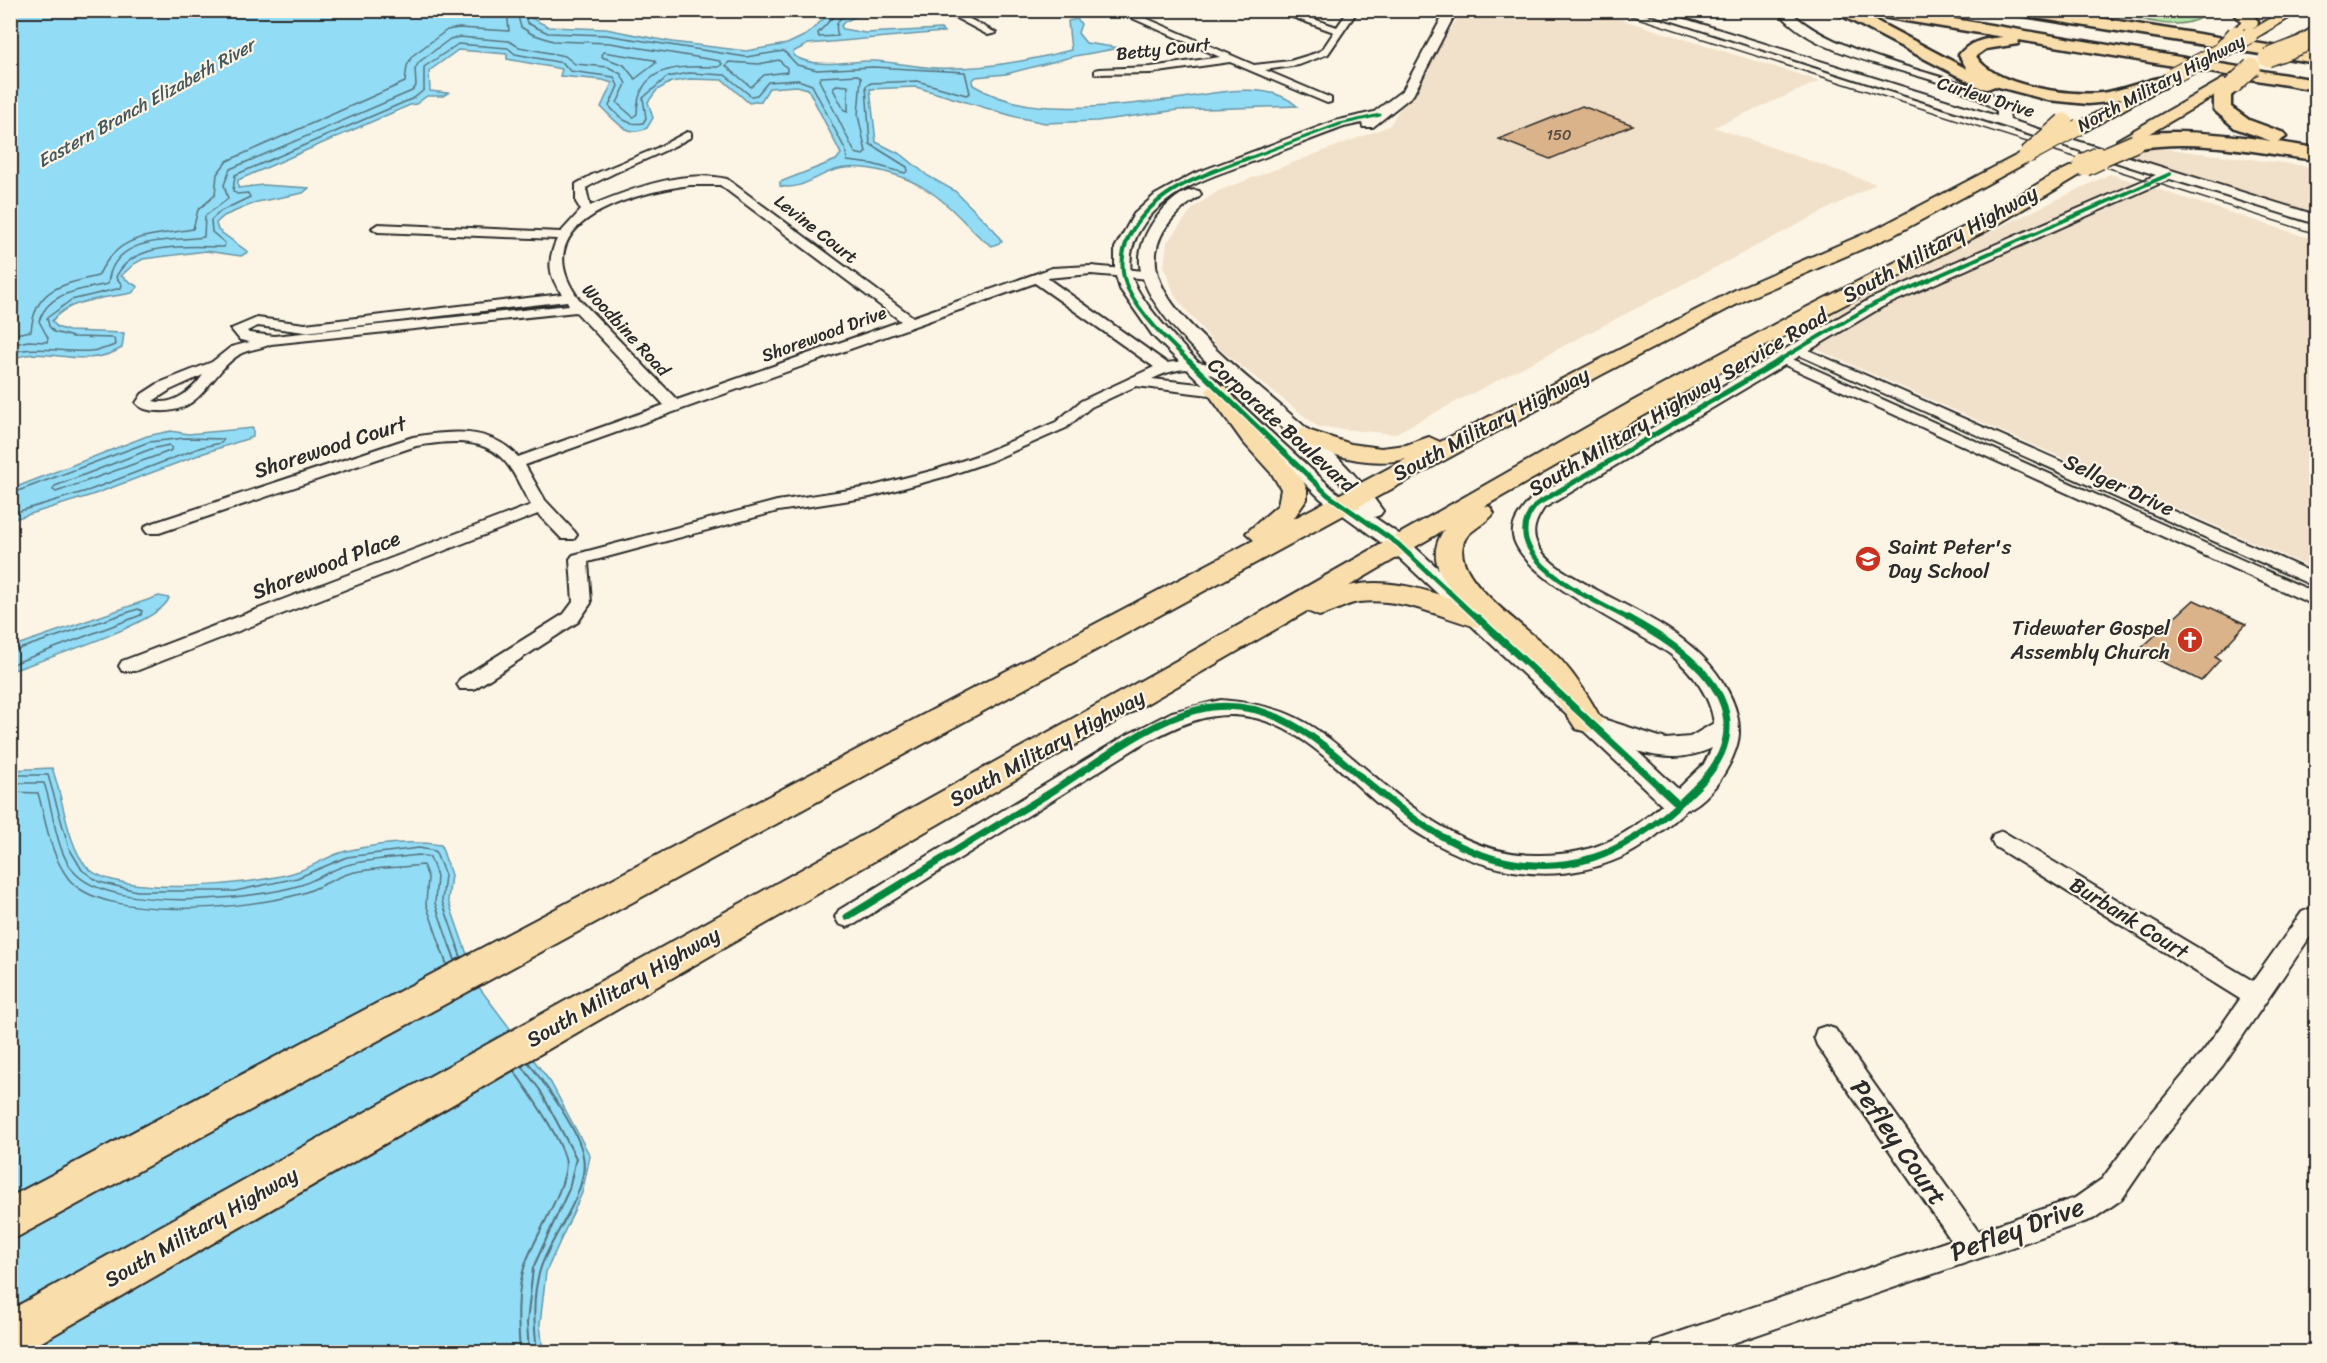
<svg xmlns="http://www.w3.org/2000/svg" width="2327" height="1363" font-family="Sriracha,sans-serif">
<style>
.built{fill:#f2e1ca}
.green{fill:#b1e5a6;stroke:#6e8868;stroke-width:1.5}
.water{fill:#93dcf5;stroke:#6995a4;stroke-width:1.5}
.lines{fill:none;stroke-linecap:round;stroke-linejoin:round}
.shore-far1{stroke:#55727c;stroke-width:1.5}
.shore{stroke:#55727c;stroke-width:2}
.building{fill:#dab38b;stroke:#2b2b2b;stroke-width:1.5}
.minor-casing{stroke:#2b2b2b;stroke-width:4}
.tertiary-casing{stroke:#2b2b2b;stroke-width:4}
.primary-casing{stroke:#2b2b2b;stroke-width:4}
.motorway-casing{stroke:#2b2b2b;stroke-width:5}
.minor{fill:#fcf5e5;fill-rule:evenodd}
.tertiary{fill:#fcf5e5;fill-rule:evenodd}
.primary{fill:#f9deab;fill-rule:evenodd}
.motorway{fill:#f9deab;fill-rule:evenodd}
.tram{stroke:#2b2b2b;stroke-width:1.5}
.primary-bridge-casing{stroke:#2b2b2b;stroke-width:18;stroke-linecap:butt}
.motorway-bridge-far1-casing{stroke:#2b2b2b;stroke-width:20;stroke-linecap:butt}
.motorway-bridge-casing{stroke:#2b2b2b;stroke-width:25;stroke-linecap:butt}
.primary-bridge{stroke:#f9deab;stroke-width:16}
.motorway-bridge-far1{stroke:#f9deab;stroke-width:17}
.motorway-bridge{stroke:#f9deab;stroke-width:22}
.cycleway-far3-casing{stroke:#fcf5e5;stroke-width:5}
.cycleway-far2-casing{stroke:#fcf5e5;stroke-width:6}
.cycleway-far1-casing{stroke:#fcf5e5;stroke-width:8}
.cycleway-casing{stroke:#fcf5e5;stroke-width:10}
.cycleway-far3{stroke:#00873e;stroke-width:3}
.cycleway-far2{stroke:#00873e;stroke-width:4}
.cycleway-far1{stroke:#00873e;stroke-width:5}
.cycleway{stroke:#00873e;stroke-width:7}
.labels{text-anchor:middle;stroke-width:4.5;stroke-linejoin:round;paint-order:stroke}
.far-number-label{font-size:15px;fill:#574d43}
.far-street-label{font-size:18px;fill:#2b2b2b;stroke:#fcf5e5}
.far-water-label{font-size:18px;font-style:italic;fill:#45575e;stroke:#fcf5e5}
.street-label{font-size:21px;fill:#2b2b2b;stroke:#fcf5e5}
.poi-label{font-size:21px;fill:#2b2b2b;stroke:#fcf5e5;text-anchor:start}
.near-street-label{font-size:26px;fill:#2b2b2b;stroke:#fcf5e5}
</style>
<rect width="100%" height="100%" fill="#fcf5e5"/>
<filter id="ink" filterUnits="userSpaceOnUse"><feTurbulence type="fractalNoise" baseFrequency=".0167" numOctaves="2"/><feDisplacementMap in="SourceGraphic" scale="12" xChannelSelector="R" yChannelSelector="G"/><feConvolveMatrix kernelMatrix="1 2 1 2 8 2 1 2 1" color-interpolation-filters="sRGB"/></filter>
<g filter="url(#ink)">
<g class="built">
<path d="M1462,11H1594L1820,81L1714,127L1876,184L1394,434L1318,427L1218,348L1176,298L1164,267L1167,242L1193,208L1218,191L1389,126Z"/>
<path d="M2152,147L2316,167V216L2122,156Z"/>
<path d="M2110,174L2316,240V570L1780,333Z"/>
</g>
<path class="green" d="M2203,11L2200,18C2179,30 2142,22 2122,11Z"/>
<g class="water">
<path d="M11,10L531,11V18L549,27L606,29L672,42L746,51L787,44L806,35L832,11H868L844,22L841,26L843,29L865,33L941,29L944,32L808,44L793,52L794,56C818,70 849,60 875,61C895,62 915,67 935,68C980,70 1028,61 1071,50L1068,21L1077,19L1081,24L1078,33L1086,43L1120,48L1075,56L1006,74L976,77L972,81L973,85C996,99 1024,106 1052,107C1090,109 1129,104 1167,100C1205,96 1265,77 1297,106L1178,110L1097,121L1045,123L1016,117L916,87L870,89L876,142L902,155L928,176L955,191L995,231L1002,242L992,246L983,240C966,225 951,206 932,193C906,175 862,161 832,171C815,177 798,191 780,186V182L836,160L841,154L808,89L797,86L769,88L761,101L749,103L723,80L690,79L671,82L657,90L648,102L653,118L647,128C627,139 614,119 601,107L612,83L603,80L560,76L562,69L507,59V54L458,50L429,71L430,91L448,93L443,96H427L416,104L410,105L238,180V188L263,185L309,188L303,193L257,202L224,216L216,223L218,230L248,252L241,256L206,251L143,259L134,264L121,276L138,287L132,293C107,298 68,299 52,321L57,327L69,331L124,333L122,348C81,372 44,343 11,360Z"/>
<path d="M253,428V437L204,453L92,495L11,520V489L147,436L171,431L188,434Z"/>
<path d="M159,596L169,598C162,623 39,661 11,671V647Z"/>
<path d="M52,768C63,796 67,846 87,867C117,899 256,885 296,872C313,867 329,855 346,851C376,844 411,840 441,845L451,875L448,900L478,986L551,1083L590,1156L582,1193L546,1272L540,1324L543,1352H11L10,770Z"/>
</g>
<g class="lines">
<g class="shore-far1">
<path d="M834,10V16L818,33L819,37L838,36C833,21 840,18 852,10"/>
<path d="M603,52L654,60L656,63L635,79L624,65L602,57Z"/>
<path d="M779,60L787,68V72L764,75L751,87L726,66L729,62L759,64Z"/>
<path d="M858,75L861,78L858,115L866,152L863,155L855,153L819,80L821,77Z"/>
<path d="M836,85L848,86V111L844,110L833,89Z"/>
<path d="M10,335L31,331C35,288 61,285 98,276C119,232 150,237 193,229L198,210L215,195L217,174L227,161L405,82L407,66L412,56L447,30L459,28L509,31L507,10"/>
<path d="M10,345L28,341L47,342L48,338L39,321C49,291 81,290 108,284C113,235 167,242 204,237L205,216L228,199L224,185L230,169L412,91L416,86L415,69L419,62L450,39L459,37L509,41L519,47L565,56L575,64L608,67L621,74L626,84L617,103L633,117L637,114C637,64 680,66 719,67L722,64L720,61L610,43L553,41L532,34L521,27L516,10"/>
<path d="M10,353C45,342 80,360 115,345L114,338L73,337L54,332L49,326L47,318L71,300L121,288L122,285L116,277C134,240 189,247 224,247L225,243L212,232L211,220L221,211L250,197L248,193L237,194L233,191L235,175L414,98L424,90V67L458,44L508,48L515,54L563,63L570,71L614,77L618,86L609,106C619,117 627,126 643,123L646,118L643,98L667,77L689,73L725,75L751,96L757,95L768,82L798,80L812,85L846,151L847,161L872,164L905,173L908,171L907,167L870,144L866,86L871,83L917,81L966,95L970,93L965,72L873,67L817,70L797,65L784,51L746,57L606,35L548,33L527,23L524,10"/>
<path d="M169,445L172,448L170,451L56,492L53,490L55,486L151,449Z"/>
<path d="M10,494L149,442L185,438L224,439L221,443L202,447L90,490L10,514"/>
<path d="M10,652L138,609L142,611L141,615L10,665"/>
<path d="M10,775H48L69,848L82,870L99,882L137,891H235L297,878L347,857L419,848L435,851L445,875L442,901L458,947"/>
<path d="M10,783H44C54,811 55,851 75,873C112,913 253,900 301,885C318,879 333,868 351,864C373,859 396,858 419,855L430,857L437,876L435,903L450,947"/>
<path d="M10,792L38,793C46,822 50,854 68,878C102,924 251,908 300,894C318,889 333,878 351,873C373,867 400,868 423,865L428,877L426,904L441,947"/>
</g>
<g class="shore">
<path d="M440,946L447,965"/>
<path d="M450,946L455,960"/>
<path d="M457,946L461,957"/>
<path d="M528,1062C544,1083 579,1131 583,1156C590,1193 550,1236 540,1270C532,1296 534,1325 537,1352"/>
<path d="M522,1066L540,1090L576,1158L569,1189L533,1268L527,1323L529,1352"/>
<path d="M514,1071C529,1092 558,1134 565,1158C572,1181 532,1241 525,1265C516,1291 518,1325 520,1352"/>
</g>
</g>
<g class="building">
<path d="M1582,106L1633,125L1550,159L1499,139Z"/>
<path d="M2194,600L2246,624L2215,657L2220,660L2201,681L2139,650Z"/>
</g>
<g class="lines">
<g class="minor-casing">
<g id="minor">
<path d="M941,10H953L996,33L988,35Z"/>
<path d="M1114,10H1127L1254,65L1290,61L1313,54L1322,50L1334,32L1273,10H1287L1337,27L1349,10H1358L1328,54L1299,65L1265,70L1331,98V102L1327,103L1230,62L1151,73L1095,74V70L1099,69L1151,67L1220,57Z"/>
<path d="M687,132L691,133V137C657,157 619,168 586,188L590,206C631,189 683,169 727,179L913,317L1052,268L1091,266L1155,272V278L1150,279L1091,274L1047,278L1167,363C1195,359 1224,362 1243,386L1241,389C1228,392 1223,380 1213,375C1192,364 1171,370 1152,379L1218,386L1226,391L1218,396L1136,386L1091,407L1066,428L991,461L947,476L870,497L778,511L588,562L591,603L578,622L474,689H460L457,684L460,679L564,614L573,602L570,559L573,555L777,501L869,487L935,470L979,455L1056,422L1081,401L1154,367L1035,283L525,465L545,500L574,531L577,535L574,539H562L538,514L136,671H122L119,666L122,661L531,505C523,493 518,479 510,468C488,435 450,441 416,446L159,533H147L144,529L147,525L413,437C450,431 491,426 518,457L664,405L576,312L271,344C261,349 249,349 240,354C209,373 203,414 158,411C150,411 141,409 136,403L142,394L159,383L212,362L231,347L250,342L240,340L231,329L257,318L305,324L562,294C548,276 547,260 557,239L378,232L372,228L378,224L561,232L581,210L576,202V184L592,175L657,148ZM690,185H720L901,321L677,400L579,299C522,222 633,193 690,185ZM567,301L569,305L274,336L249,333L247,331L258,326L305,332ZM203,375C192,391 173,406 153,401L170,390Z"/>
<path d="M1797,345L2316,574V587L1792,352L1790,349L1792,346Z"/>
<path d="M1781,354L2316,593V606L1776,361L1774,358L1776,355Z"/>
<path d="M1221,700C1244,702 1266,705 1288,714C1313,724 1335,743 1355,760C1409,805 1461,854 1536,855C1596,856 1626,836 1670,798L1678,796L1686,798L1689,804L1686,810C1665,828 1645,847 1620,858C1533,896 1444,860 1377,803C1340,771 1300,726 1250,717C1208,709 1175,727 1139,746L855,924L847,927L839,924L835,917L839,910L1125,736L1172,712Z"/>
<path d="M2002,831L2253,981L2302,912L2316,906V928L2223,1065L2163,1139L2122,1199L2093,1219L1707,1352H1650L1654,1341L1665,1337L1951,1240L1817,1045L1814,1037L1817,1029L1826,1026L1835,1029L1978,1231L2075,1198L2102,1179L2145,1121L2205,1049L2240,999L1994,846L1991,840L1994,834Z"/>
</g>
</g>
<g class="tertiary-casing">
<path id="tertiary" d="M1446,10H1457L1413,95L1373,127H1363L1362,123L1344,127C1311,139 1279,152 1246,164C1218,174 1187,184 1164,203C1142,220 1127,245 1131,273C1138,318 1295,453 1335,491L1360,508L1344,486C1322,465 1300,444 1277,423C1238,389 1156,326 1142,275C1135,253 1146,229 1161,212C1170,202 1185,187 1199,191L1201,194L1199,197C1172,213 1148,241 1158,275C1166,302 1190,325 1210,344C1267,399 1338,445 1383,511L1380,515L1374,517L1406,539L1603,719L1666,739L1690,737L1714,723C1710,694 1692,672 1670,654C1633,628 1522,580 1513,536C1511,522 1522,510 1530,500L1870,299L2156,175L1638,10H1656L1997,116V111C1938,65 1825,70 1777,10H1789C1829,52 1933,72 1989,92L2008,107L2010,120L2316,215V224L2170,179L1882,307L1544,508C1536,520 1530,532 1538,546C1547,563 1569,574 1584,583C1626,607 1678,627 1710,665C1725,683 1739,707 1739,731C1740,759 1700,821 1669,811L1390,549L1321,499L1153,336L1120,289L1115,273V248L1134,214L1155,195L1193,174L1335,121L1374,112L1403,90ZM1712,748L1704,764L1678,789L1637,751C1663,759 1686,760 1712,748Z"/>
</g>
<g class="primary-casing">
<g id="primary">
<path d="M2284,10H2302L2254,39H2244L2242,36Z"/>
<path d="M2316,26V36L2299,46H2289L2287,43Z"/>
<path d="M2172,71L2180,76L2178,79L2085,131H2073L2071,127Z"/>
<path d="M2223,79L2229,81L2231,84L2229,87L2132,144L2126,145L2117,140Z"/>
<path d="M2027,150L2033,151L2036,155L2033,159L1892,236L1751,297L1601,375L10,1241V1197L1254,540L1246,533L1278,505L1281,489L1272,474L1243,442L1210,396L1206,391L1210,386H1226L1260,432L1302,479L1307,489V499L1293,519L1406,459C1368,468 1328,454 1292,440L1289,435L1292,430L1301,428L1351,444L1381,448L1406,445L1429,437L1440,442L1737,289L1878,228Z"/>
<path d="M2084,160L2093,165L2090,169L1988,230L1773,342L1485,506L1490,507L1494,513C1486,525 1466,530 1463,545C1453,583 1538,634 1561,660C1577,678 1591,700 1602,721L1598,729L1587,732L1576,729L1540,675L1485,624L1477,627C1438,616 1401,597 1359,602C1345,604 1333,613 1319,616L1307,611L26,1351L10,1352V1310L1167,666L1633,401L1788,317L1974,222L2051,176ZM1444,530C1425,557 1442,580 1462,602C1426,590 1387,577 1349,586Z"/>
</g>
</g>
<g class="motorway-casing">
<g id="motorway">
<path d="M1831,10H1853L1863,14L1967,69L1959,55C1970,40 1986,39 2003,37L1870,15L1863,10H1901L2316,80V90L2019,40L2018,44L1986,49L1976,56C1993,86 2069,96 2101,93C2120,91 2140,82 2159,78L2168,83L2165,87L2109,102L2088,104L2048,100L1995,86L1987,89L1981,88Z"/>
<path d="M2011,10H2050L2316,53V63L2018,15Z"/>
<path d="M2231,10H2248L2258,21L2257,26L2242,37H2230L2228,34L2242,22Z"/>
<path d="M2233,80L2242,85L2231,96V107L2249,120L2284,133L2286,137L2278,142L2316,148V160C2255,153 2198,138 2135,149L2126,143C2140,122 2246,137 2271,141L2235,128L2214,110V96L2224,84Z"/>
</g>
</g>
<use href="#minor" class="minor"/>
<use href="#tertiary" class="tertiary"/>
<use href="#primary" class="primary"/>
<use href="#motorway" class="motorway"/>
<path class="tram" d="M1612,10L2316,234"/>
<g class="primary-bridge-casing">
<g id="primary-bridge">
<path d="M2172,76L2249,36"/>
<path d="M2027,155L2079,127"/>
</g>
</g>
<g class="motorway-bridge-far1-casing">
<g id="motorway-bridge-far1">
<path d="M2223,49L2236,34"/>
<path d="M2267,58L2303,44"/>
<path d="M2233,85L2252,67"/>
<path d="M2027,155L2064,122"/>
<path d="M2096,160L2135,143"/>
</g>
</g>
<g class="motorway-bridge-casing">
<path id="motorway-bridge" d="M2084,165L2099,158"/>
</g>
<use href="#primary-bridge" class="primary-bridge"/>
<use href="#motorway-bridge-far1" class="motorway-bridge-far1"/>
<use href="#motorway-bridge" class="motorway-bridge"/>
<g class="cycleway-far3-casing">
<path id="cycleway-far3" d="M1244,160L1340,124L1380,115"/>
</g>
<g class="cycleway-far2-casing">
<g id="cycleway-far2">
<path d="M1190,362C1168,341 1142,317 1128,289C1120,273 1121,252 1129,236C1153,190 1201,176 1248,158"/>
<path d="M1776,362L1876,303L2170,174"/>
</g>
</g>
<g class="cycleway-far1-casing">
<g id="cycleway-far1">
<path d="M1189,361L1328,495L1398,544L1479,620"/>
<path d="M1631,620C1595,600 1489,556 1537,504L1779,361"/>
</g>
</g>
<g class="cycleway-casing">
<g id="cycleway">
<path d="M1478,618L1678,804"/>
<path d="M847,917C916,875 984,833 1053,791C1098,762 1158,714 1212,707C1281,700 1325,747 1373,787C1409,817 1447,845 1492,858C1568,879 1623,854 1679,804C1695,789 1712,774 1721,754C1749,690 1674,643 1628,618"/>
</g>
</g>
<use href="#cycleway-far3" class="cycleway-far3"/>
<use href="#cycleway-far2" class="cycleway-far2"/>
<use href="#cycleway-far1" class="cycleway-far1"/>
<use href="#cycleway" class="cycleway"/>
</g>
</g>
<defs>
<g id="school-disc" transform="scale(1.35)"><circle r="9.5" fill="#c8321e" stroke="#fcf5e5"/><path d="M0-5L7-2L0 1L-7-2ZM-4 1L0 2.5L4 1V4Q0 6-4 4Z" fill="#fff"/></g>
<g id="church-disc" transform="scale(1.35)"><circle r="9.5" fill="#c8321e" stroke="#fcf5e5"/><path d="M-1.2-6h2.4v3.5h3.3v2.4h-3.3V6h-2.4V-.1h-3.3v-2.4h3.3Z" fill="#fff"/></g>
</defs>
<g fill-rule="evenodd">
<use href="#school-disc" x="1868" y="559"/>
<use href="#church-disc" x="2190" y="640"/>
</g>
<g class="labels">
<g class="far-number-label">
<text x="1559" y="140">150</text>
</g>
<g class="far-street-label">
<text transform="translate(1163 49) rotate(-6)" y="6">Betty Court</text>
<text transform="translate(2161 83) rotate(-28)" y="6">North Military Highway</text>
<text transform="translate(1986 97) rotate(17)" y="6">Curlew Drive</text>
<text transform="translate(816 229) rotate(38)" y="6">Levine Court</text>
<text transform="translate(626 330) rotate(47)" y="6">Woodbine Road</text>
<text transform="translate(824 334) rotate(-20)" y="6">Shorewood Drive</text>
</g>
<g class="far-water-label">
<text transform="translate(146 103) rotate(-29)" y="6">Eastern Branch Elizabeth River</text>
</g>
<g class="street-label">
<text transform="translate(1940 244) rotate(-29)" y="7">South Military Highway</text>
<text transform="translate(1678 402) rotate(-31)" y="7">South Military Highway Service Road</text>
<text transform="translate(1491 424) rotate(-28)" y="7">South Military Highway</text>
<text transform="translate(1282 425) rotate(42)" y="7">Corporate Boulevard</text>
<text transform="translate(330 447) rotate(-18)" y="7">Shorewood Court</text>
<text transform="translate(2119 485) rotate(25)" y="7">Sellger Drive</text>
<text transform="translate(326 565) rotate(-21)" y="7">Shorewood Place</text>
<text transform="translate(1047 748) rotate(-29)" y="7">South Military Highway</text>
<text transform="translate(2129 918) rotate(32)" y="7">Burbank Court</text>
<text transform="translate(623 987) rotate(-30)" y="7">South Military Highway</text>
<text transform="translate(201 1227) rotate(-30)" y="7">South Military Highway</text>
</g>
<g class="poi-label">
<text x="1888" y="554">Saint Peter's<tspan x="1888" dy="24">Day School</tspan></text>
<text x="2170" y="635" text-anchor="end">Tidewater Gospel<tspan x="2170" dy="24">Assembly Church</tspan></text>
</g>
<g class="near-street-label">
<text transform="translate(1899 1142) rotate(55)" y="9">Pefley Court</text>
<text transform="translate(2017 1229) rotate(-20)" y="9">Pefley Drive</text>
</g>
</g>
<rect width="2327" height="1363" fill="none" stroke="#fcf5e5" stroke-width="36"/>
<rect x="18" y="18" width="2291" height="1327" fill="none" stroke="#2b2b2b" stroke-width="2" filter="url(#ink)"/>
</svg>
